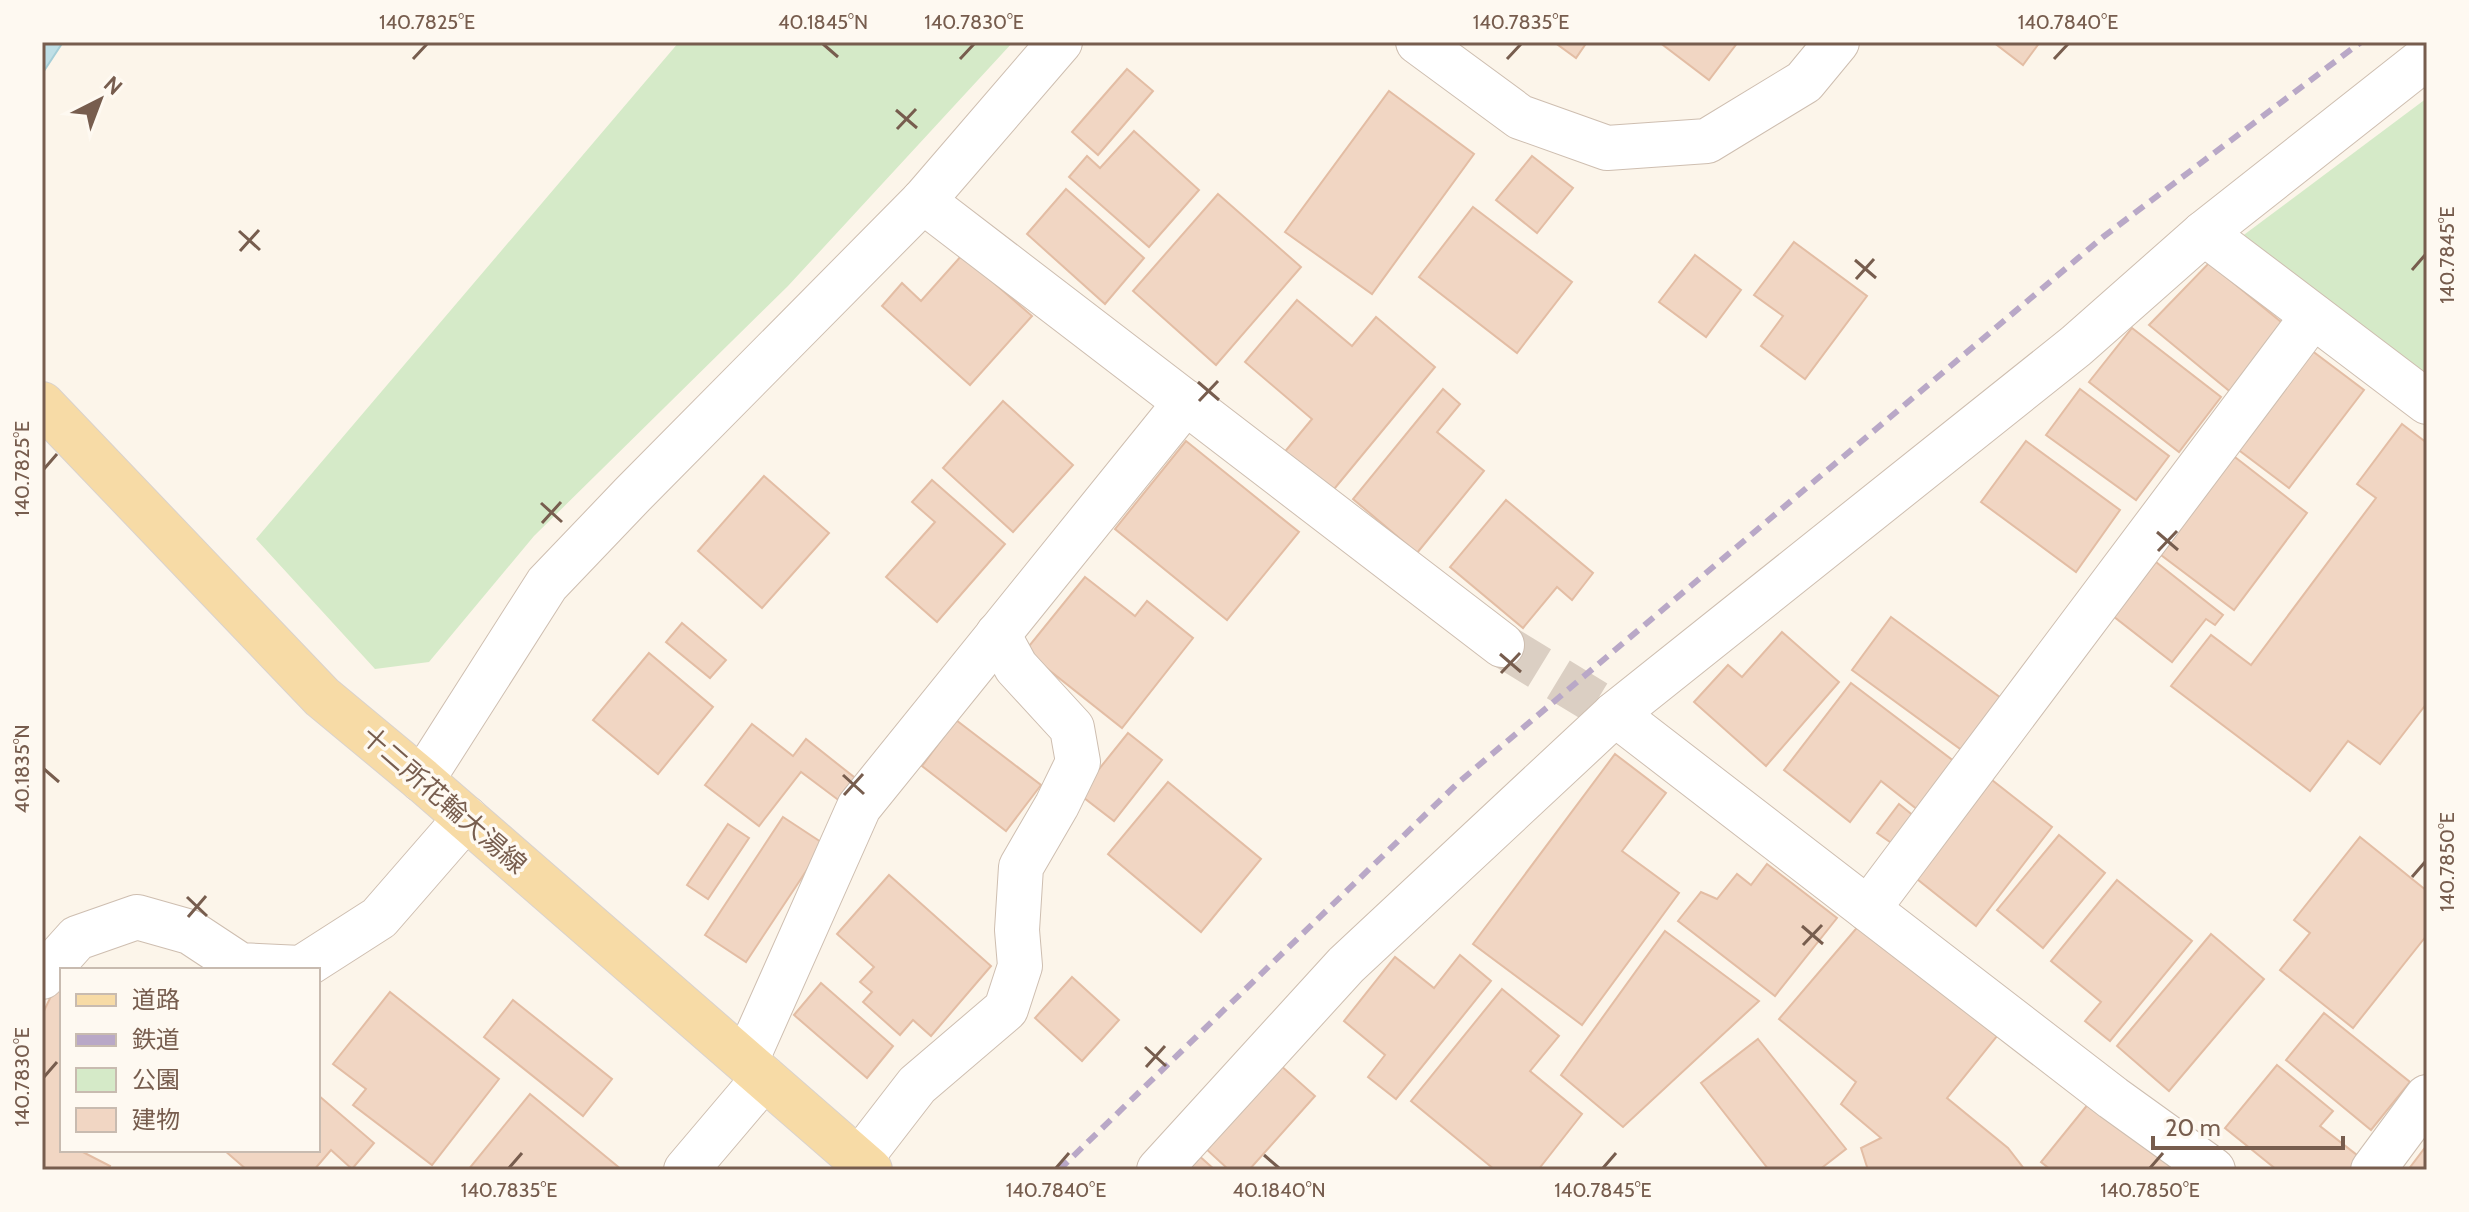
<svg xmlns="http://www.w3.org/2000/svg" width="2469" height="1212" font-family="Cabin,'Noto Sans JP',sans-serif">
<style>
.green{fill:#d5eac8}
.water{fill:#bfdfe6;stroke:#a5ced7;stroke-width:2}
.building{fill:#f1d6c3;stroke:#e3bda4;stroke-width:2}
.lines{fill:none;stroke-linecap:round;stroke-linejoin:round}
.minor-tunnel{stroke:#dbcfc3;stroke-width:44;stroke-dasharray:44 22;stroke-linecap:butt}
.minor-casing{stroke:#cebeb0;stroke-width:46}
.major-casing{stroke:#d9d2cd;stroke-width:46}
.minor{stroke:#fff;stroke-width:44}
.major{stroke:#f7dba6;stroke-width:44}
.rail{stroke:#b9a8c7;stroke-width:6;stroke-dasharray:12 8;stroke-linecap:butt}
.ticks{fill:none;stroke:#775d4e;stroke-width:3}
.labels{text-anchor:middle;stroke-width:7;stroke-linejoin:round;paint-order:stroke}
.street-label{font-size:26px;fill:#775d4e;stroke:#fef9f1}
.neatline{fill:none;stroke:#775d4e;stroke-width:3}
.ticks-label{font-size:20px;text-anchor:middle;fill:#775d4e}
</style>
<rect width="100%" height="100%" fill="#fcf5ea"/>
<g class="green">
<path d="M679,42H1013L788,286L534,536L429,662L375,669L256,539Z"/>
<path d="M2427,98V376L2237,240Z"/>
</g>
<path class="water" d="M42,42H63L42,74Z"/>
<g class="building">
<path d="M1554,42H1587L1576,58Z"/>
<path d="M1659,42H1738L1709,80Z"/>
<path d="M1993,42H2040L2023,65Z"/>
<path d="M1127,69L1153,91L1098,155L1072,132Z"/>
<path d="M1389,91L1474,154L1372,294L1285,232Z"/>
<path d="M1134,131L1199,190L1149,247L1069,177L1087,156L1100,168Z"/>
<path d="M1532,156L1573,188L1537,233L1496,200Z"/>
<path d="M1066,189L1144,258L1105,304L1027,234Z"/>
<path d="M1218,194L1301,267L1216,365L1133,291Z"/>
<path d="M1473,207L1572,282L1517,353L1419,277Z"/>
<path d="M1794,242L1867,296L1805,379L1761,346L1783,316L1754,295Z"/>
<path d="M962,255L1032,316L970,385L882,306L902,283L921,301Z"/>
<path d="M1695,255L1741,290L1706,337L1659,302Z"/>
<path d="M2209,263L2286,326L2233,394L2149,325Z"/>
<path d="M1297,300L1352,346L1376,317L1435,367L1330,494L1283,454L1312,419L1245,362Z"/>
<path d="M2132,328L2221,397L2179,452L2089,382Z"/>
<path d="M2311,350L2364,390L2289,488L2236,448Z"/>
<path d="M1443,389L1460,404L1437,432L1484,471L1417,553L1353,499Z"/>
<path d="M2080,389L2169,456L2136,500L2046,435Z"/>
<path d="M1003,401L1073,465L1013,532L943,468Z"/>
<path d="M2402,424L2427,443V703L2380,764L2348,741L2310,791L2171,686L2211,635L2251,665L2376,498L2357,484Z"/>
<path d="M1186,441L1299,532L1227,620L1115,529Z"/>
<path d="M2026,441L2120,510L2076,572L1981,502Z"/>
<path d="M2231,454L2307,513L2234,610L2157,552Z"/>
<path d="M764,476L829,533L762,608L698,551Z"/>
<path d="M932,480L1005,544L937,622L886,577L935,522L912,502Z"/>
<path d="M1506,500L1593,573L1572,600L1557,587L1523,628L1450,567Z"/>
<path d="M2156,562L2223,615L2215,625L2206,619L2172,662L2113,616Z"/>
<path d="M1085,577L1135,616L1147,601L1193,638L1122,728L1025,651Z"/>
<path d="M1891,617L2001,698L1963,751L1852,670Z"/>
<path d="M682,623L726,660L710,678L666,642Z"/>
<path d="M1782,632L1839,682L1766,766L1694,702L1728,665L1742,677Z"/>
<path d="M649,653L713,707L658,774L593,720Z"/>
<path d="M1851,683L1955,762L1918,810L1881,781L1850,822L1784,770Z"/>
<path d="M956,720L1041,785L1006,831L922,766Z"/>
<path d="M752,724L793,756L806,739L859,781L841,802L801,772L759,826L705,785Z"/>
<path d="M1128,733L1162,760L1114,821L1079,794Z"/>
<path d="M1615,754L1666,793L1622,851L1679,893L1582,1025L1473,944Z"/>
<path d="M1992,780L2052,827L1976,926L1917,879Z"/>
<path d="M1168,782L1261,859L1201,932L1108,854Z"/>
<path d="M1899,804L1921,822L1900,849L1877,833Z"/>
<path d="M783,817L824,844L746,962L705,935Z"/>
<path d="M728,824L749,838L708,899L687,885Z"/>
<path d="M2059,835L2105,873L2043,948L1997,910Z"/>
<path d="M2360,837L2427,891V935L2353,1028L2280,970L2310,933L2294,920Z"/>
<path d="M1767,864L1837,918L1775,996L1678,921L1701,892L1717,899L1737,874L1751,885Z"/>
<path d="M889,875L991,966L931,1036L913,1020L900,1035L863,1002L872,992L860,982L874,967L837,934Z"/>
<path d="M2117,880L2192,941L2110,1041L2085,1021L2101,1002L2051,961Z"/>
<path d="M1861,923L1998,1035L1947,1098L2008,1148L2025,1170H1868L1861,1148L1881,1138L1841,1104L1856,1082L1779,1019Z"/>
<path d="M1665,931L1759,1001L1623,1127L1561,1075Z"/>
<path d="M2211,934L2264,979L2169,1091L2117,1046Z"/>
<path d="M1460,955L1491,981L1396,1099L1368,1077L1385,1055L1344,1021L1395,957L1434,988Z"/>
<path d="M62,973V1150H79L110,1166L108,1170H42V1015Z"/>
<path d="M1072,977L1119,1020L1082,1061L1035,1018Z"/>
<path d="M821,983L893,1046L867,1078L794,1015Z"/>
<path d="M1502,989L1559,1036L1530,1071L1582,1114L1538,1170H1495L1411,1101Z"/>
<path d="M390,992L499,1079L432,1165L353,1105L366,1089L333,1064Z"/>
<path d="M513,1000L612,1079L583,1116L484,1037Z"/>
<path d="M2324,1013L2410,1082L2371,1130L2286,1060Z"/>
<path d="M1758,1039L1846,1149L1819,1170H1769L1701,1083Z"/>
<path d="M1279,1064L1315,1096L1249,1170H1229L1204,1147Z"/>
<path d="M2277,1065L2333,1111L2320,1126L2362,1159L2353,1170H2277L2225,1128Z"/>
<path d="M530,1094L622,1170H468Z"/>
<path d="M318,1095L374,1143L352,1169L331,1150L314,1170H247L224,1150H318Z"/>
<path d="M2089,1103L2175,1170H2051L2041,1162Z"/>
<path d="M2427,1145V1170H2408Z"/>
<path d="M1197,1154L1215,1170H1183Z"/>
</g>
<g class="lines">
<path class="minor-tunnel" d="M1502,645L1615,714"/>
<g class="minor-casing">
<g id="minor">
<path d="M1418,42L1520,117L1607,148L1707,141L1804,82L1837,42"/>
<path d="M923,201L1502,645"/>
<path d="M2204,233L2427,402"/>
<path d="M1615,714L2113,1098L2213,1170"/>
<path d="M422,780L547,584L633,494L923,201L1060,42"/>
<path d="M1868,909L2313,316"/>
<path d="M42,977L77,938L137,917L190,932L240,965L301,968L379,918L466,818"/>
<path d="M746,1061L859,807L1186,402"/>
<path d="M861,1163L866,1151L917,1085L1006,1009L1020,966L1017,930L1021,867L1057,805L1078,762L1072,728L1016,667L998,634"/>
<path d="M686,1170L764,1078"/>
<path d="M1159,1170L1346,965L1615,714L2076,346L2204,233L2427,57"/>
<path d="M2373,1170L2427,1097"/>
</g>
</g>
<g class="major-casing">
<path id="major" d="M42,404L322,697L422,780L870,1170"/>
</g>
<use href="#minor" class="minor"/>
<use href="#major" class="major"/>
<path class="rail" d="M1059,1170L1459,782L2103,237L2361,42"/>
</g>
<path class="ticks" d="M823,44L838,57M413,59L427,44M960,59L974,44M1507,59L1521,44M2054,59L2068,44M896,110L917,128M897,129L916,109M239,231L260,250M240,251L259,230M1855,260L1876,278M2412,270L2425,255M1856,279L1874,259M1198,382L1219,400M1199,401L1218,381M44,469L57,454M541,503L562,522M542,523L561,502M2157,532L2178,550M2158,551L2177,531M1500,654L1521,672M1501,673L1520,653M44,769L59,782M843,775L864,794M844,795L863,774M2412,877L2425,862M187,897L207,916M188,917L206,896M1802,926L1823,944M1803,945L1822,925M1145,1047L1166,1066M1146,1067L1165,1046M44,1077L57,1062M1264,1155L1279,1168M509,1168L522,1153M1056,1168L1069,1153M1603,1168L1616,1153M2150,1168L2163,1153"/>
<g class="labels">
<g class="street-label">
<text transform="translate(444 800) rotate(41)" y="9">十二所花輪大湯線</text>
</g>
</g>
<rect width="2469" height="1212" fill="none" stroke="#fef9f1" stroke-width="88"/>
<rect x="60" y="968" width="260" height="184" fill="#fef9f1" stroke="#c8bbb0" stroke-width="2"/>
<rect x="76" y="994" width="40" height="12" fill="#f7dba6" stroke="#c8bbb0" stroke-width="2"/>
<text x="132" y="1008" font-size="24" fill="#775d4e">道路</text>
<rect x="76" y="1034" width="40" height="12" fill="#b9a8c7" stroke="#c8bbb0" stroke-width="2"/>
<text x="132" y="1048" font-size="24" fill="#775d4e">鉄道</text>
<rect x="76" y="1068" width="40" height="24" fill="#d5eac8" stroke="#c8bbb0" stroke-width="2"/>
<text x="132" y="1088" font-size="24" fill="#775d4e">公園</text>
<rect x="76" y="1108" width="40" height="24" fill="#f1d6c3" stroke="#c8bbb0" stroke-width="2"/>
<text x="132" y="1128" font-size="24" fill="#775d4e">建物</text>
<g transform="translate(100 100) rotate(42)" stroke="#fef9f1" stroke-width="6" paint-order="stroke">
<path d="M0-6L14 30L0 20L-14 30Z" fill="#775d4e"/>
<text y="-12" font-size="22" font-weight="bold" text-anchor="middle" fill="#775d4e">N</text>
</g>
<path d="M2153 1136v12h190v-12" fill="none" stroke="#775d4e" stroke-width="4"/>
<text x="2165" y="1136" font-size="24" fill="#775d4e" stroke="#fef9f1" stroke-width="6" paint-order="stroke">20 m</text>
<rect x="44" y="44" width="2381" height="1124" class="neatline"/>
<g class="ticks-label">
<text x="427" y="29">140.7825°E</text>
<text x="823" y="29">40.1845°N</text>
<text x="974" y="29">140.7830°E</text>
<text x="1521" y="29">140.7835°E</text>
<text x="2068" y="29">140.7840°E</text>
<text transform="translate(2447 255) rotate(-90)" y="7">140.7845°E</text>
<text transform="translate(22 469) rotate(-90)" y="7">140.7825°E</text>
<text transform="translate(22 769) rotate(-90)" y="7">40.1835°N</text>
<text transform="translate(2447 862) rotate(-90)" y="7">140.7850°E</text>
<text transform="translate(22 1077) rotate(-90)" y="7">140.7830°E</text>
<text x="509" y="1197">140.7835°E</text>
<text x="1056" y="1197">140.7840°E</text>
<text x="1279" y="1197">40.1840°N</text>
<text x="1603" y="1197">140.7845°E</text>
<text x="2150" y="1197">140.7850°E</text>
</g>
</svg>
